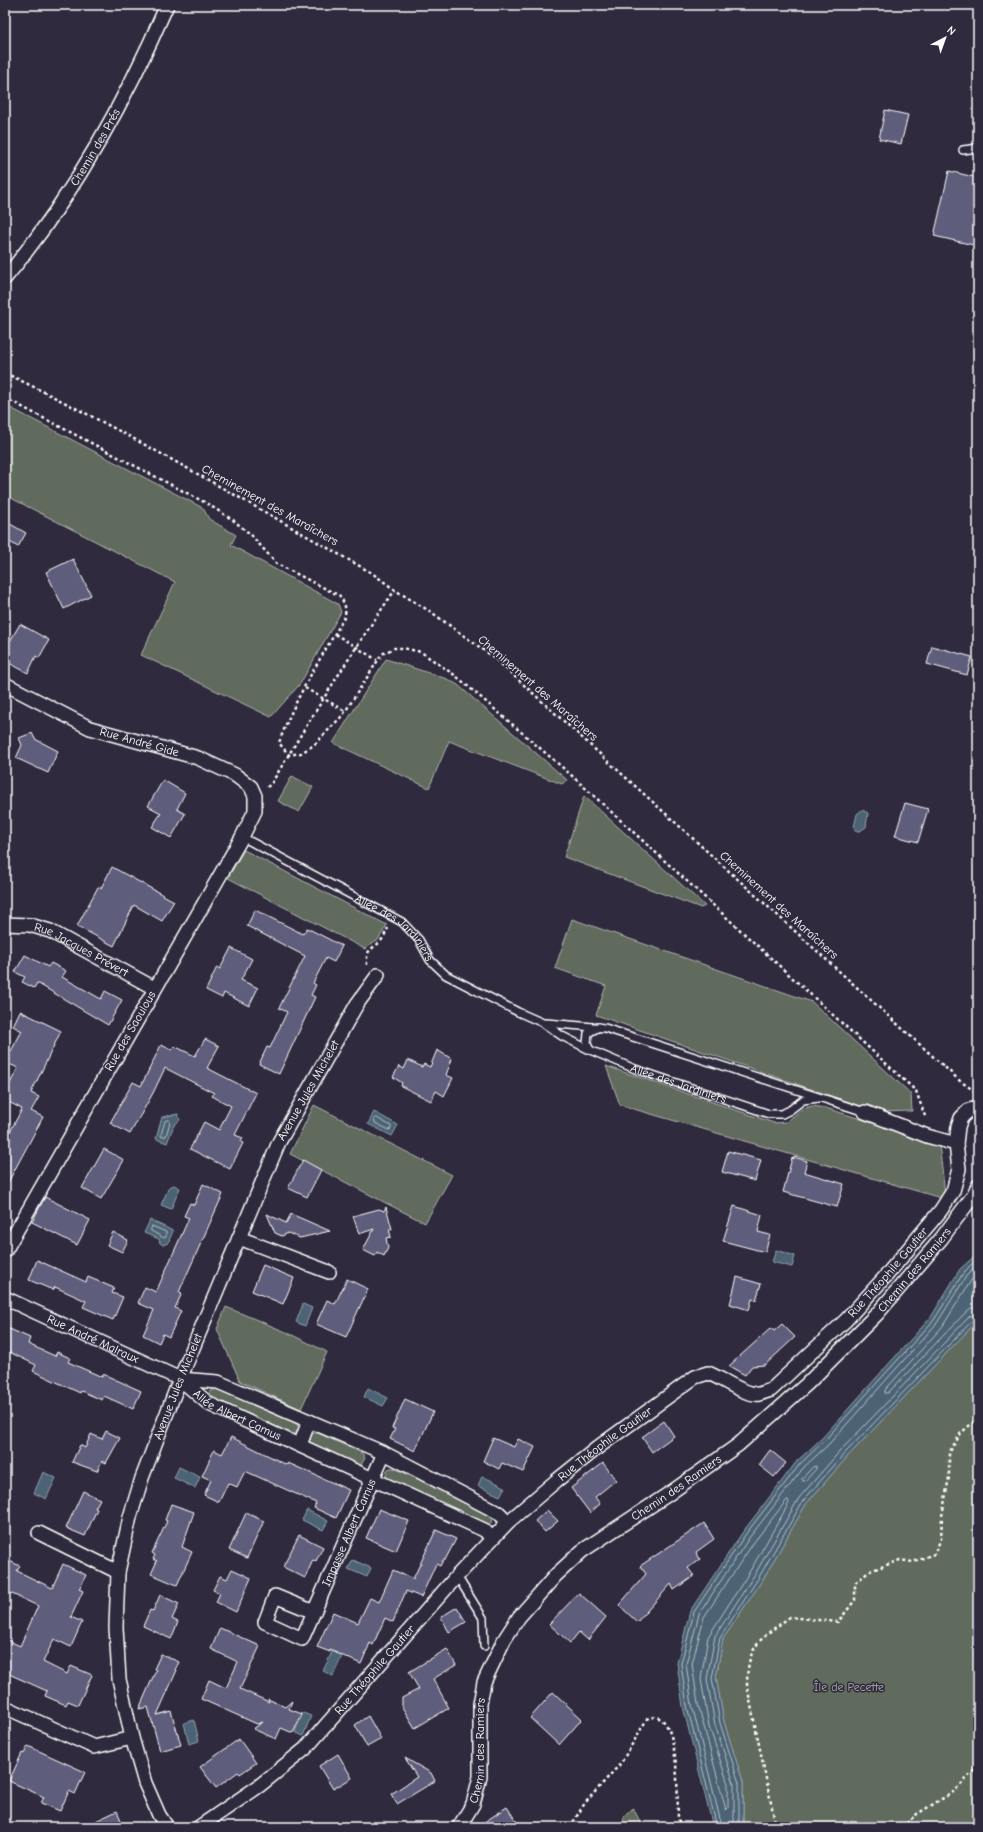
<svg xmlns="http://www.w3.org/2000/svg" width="983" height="1832" font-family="'Comic Neue',sans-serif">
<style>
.green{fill:#616a5d;stroke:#b0b4ae}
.water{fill:#4b6374;stroke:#93a1ac}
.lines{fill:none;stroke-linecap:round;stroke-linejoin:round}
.shore{stroke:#b7c1c7;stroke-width:1}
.building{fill:#5f5d7b;stroke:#fff}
.service-casing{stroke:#fff;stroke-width:10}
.minor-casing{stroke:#fff;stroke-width:16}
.path{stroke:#fff;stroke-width:2.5;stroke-dasharray:3 3;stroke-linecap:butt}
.service{stroke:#2f2a3d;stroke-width:7}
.minor{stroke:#2f2a3d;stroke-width:13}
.labels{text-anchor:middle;stroke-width:3;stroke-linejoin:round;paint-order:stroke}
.street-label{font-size:12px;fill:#fff;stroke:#2f2a3d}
.park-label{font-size:12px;fill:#b0b4ae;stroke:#2f2a3d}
</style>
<rect width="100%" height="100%" fill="#2f2a3d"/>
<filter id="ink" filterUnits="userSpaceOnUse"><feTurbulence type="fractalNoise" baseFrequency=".025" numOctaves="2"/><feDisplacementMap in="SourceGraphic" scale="8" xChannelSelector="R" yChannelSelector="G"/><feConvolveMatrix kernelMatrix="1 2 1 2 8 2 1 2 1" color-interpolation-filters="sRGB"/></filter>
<g filter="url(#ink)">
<g class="green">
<path d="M5,405L203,508L209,519L236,535L231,545L338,604L341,612L300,684L271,717L141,655L175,582L5,495Z"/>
<path d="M386,659L447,679L458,685L567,780L562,784L449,741L429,788L333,743Z"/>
<path d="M292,776L313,787L299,812L278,801Z"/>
<path d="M584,796L705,906L701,908L564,857Z"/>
<path d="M244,850L387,925L378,940L365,949L228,878Z"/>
<path d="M572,919L812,1002L911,1094L912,1111L878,1112L596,1015L606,986L555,968Z"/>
<path d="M606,1066L774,1123L786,1122L802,1109L812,1106L826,1108L939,1144L945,1194L941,1198L620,1105Z"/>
<path d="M314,1105L452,1175L425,1223L290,1154Z"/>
<path d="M226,1307L286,1332L327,1352L301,1409L240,1381L217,1329Z"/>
<path d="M978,1320V1827H743V1782L724,1722L716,1677L723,1639L763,1579L806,1504L848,1456Z"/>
<path d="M216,1388H222L296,1423L299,1428L293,1437L212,1399L210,1396V1392Z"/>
<path d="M314,1433H318L362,1453L365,1458L360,1467L309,1444L311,1435Z"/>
<path d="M390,1468H394L486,1511L493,1519L492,1522L486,1526L385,1479L387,1470Z"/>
<path d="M633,1808L643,1827H621L624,1817Z"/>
</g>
<g class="water">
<path d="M862,810L868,813L866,827L860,831H856L854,827L857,814Z"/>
<path d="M374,1112L398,1125L392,1136L368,1124Z"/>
<path d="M178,1114L180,1120L174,1125L167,1143L156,1139L162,1117Z"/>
<path d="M174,1185L180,1188L171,1209L161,1205L169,1187Z"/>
<path d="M150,1220L173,1231L168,1243L163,1245L160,1243L159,1239L144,1233Z"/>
<path d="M776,1250L795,1256L792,1267L772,1262Z"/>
<path d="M978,1253V1320L848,1456L806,1504L763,1579L723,1639L716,1677L724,1722L743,1782V1827H713L683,1707L677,1663L690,1611L742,1533L797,1461L822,1438L931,1317L960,1269Z"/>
<path d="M303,1304L312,1308L305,1326L296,1322Z"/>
<path d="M368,1388L388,1398L383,1406L364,1397Z"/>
<path d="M179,1467L200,1477L195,1488L174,1478Z"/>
<path d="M43,1472L56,1478L46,1499L34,1493Z"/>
<path d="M482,1476L505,1487L500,1496L478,1486Z"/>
<path d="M307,1510L328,1521L323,1530L302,1520Z"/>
<path d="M353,1560L371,1568L367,1577L348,1569Z"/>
<path d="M333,1650L343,1654L333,1676L323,1671Z"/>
<path d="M303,1713L311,1716L303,1736L295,1732Z"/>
<path d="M194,1720L199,1741L189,1744L184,1723Z"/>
</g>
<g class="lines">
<g class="shore">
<path d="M377,1118L391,1126V1129L389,1130L375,1123L374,1119Z"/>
<path d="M169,1120L170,1122L166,1136L162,1137L161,1135L165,1121Z"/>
<path d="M152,1226L166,1232V1237L164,1238L151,1231Z"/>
<path d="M978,1273L972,1279L942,1327L885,1390V1393H888L966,1312L971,1308L978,1307"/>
<path d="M813,1467L816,1466V1469L805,1481H803L802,1479Z"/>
<path d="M788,1500L789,1503L750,1571L708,1637L701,1679L709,1726L728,1784V1808L726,1810L698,1704L692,1664L704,1617L754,1542L786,1501Z"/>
<path d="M717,1827L687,1706L681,1664L694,1612L745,1535L800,1464L825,1440L934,1320L964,1272L978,1258"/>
<path d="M722,1827L692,1705L686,1664L699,1614L749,1538L804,1467L829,1444L937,1323L967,1275L978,1265"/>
<path d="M734,1827V1783L715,1725L707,1679L715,1636L755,1574L799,1498L841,1450L970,1316L978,1313"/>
<path d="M739,1827V1783L720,1723L712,1678L720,1638L759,1577L803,1501L845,1453L973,1320L978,1318"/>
</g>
</g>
<g class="building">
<path d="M885,110L908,115L901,144L879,139Z"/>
<path d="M949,171L978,178V246L934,236Z"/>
<path d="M5,521L26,533L18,547L5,539Z"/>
<path d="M73,559L91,595L64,609L46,572Z"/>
<path d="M20,624L49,640L39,658L36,656L28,673L5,661V641L9,643Z"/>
<path d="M932,646L972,657L967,675L927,664Z"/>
<path d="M32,733L35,739L58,751L48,773L16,758L22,745L19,738Z"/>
<path d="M163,780L185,793L177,809L185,814L171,838L152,827L161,813L148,806Z"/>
<path d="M905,803L928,809L918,842L895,836Z"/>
<path d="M112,867L174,901L162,921L134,905L114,946L77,926L98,887L101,888Z"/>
<path d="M255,910L303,934L307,928L342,946L334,962L326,958L313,983L316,985L311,995L315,997L279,1074L259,1064L267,1047L270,1048L287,1012L279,1008L305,956L247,926Z"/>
<path d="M231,948L252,959L241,980L258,988L249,1006L224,993L222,998L206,990L217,967L220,969Z"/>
<path d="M25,955L48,967L51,963L66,971L62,977L101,999L105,991L122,1000L108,1025L37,983L34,988L22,982L25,977L15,972Z"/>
<path d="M20,1011L61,1031L31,1093L39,1097L31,1111L43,1117L5,1188V1141L22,1109L5,1100V1093L18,1068L5,1062L22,1031L13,1026Z"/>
<path d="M205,1039L219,1046L207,1068L256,1093L235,1135L243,1138L241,1142L243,1143L230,1169L190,1149L204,1122L219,1130L231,1106L212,1096L214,1093L165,1068L153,1093L130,1134L110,1123L133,1082L141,1086L161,1045L172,1050L174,1046L195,1056Z"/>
<path d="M437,1050L452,1059L446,1075L453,1078L444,1096L436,1091L431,1101L401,1086L402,1083L393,1077L399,1066L404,1069L408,1060L422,1067L424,1064L430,1067Z"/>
<path d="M104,1149L124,1160L101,1199L82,1188Z"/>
<path d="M728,1151L761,1160L755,1181L722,1172Z"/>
<path d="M794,1157L807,1161L804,1172L844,1184L837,1207L783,1192L792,1158L794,1159Z"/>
<path d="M303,1160L321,1170L307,1197L288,1188Z"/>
<path d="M203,1184L223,1194L179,1292L182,1293L175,1308L181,1311L169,1337L163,1334L159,1343L143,1335L154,1310L138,1303L145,1287L156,1292L189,1218L184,1216L190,1203L194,1205Z"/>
<path d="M45,1197L90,1220L77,1245L32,1222Z"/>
<path d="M734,1206L762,1215L758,1232L770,1235L765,1252L723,1241Z"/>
<path d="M386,1207L392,1229H389L391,1237L386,1238L388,1248L384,1256L377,1252L375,1256L363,1250L374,1229L359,1234L353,1216L379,1209L384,1211Z"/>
<path d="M267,1214L286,1223L291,1214L330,1231L300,1238L288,1233L282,1236L275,1233Z"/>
<path d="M113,1232L128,1240L122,1252L107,1245Z"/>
<path d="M37,1260L86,1282L88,1277L114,1288L112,1293L123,1297L113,1320L83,1307L86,1301L55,1287L53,1290L29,1280Z"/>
<path d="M263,1265L294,1278L283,1304L252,1291Z"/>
<path d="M737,1277L761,1284L756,1300L752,1299L749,1310L730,1304Z"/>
<path d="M347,1279L368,1289L346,1337L316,1324L327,1300L335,1304Z"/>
<path d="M782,1324L795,1337L765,1365L752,1366L745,1375L729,1366L771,1328L774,1331Z"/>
<path d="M5,1327L30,1338L28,1344L55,1356L57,1352L70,1358L68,1362L102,1377L103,1374L141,1391L133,1409L104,1396L102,1400L81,1391L80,1393L33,1371L36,1365L5,1350Z"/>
<path d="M405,1399L433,1412L415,1451L390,1439L395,1429L392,1428Z"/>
<path d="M664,1421L674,1436L652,1452L642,1437Z"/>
<path d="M106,1431L120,1438L106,1463L102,1461L97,1471L72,1462L80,1445L85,1448L91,1434L102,1439Z"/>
<path d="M231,1437L287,1465L288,1463L349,1490L336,1518L314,1508L316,1503L245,1471L237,1487L228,1483L219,1502L204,1495L211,1480L202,1476L214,1450L222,1454Z"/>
<path d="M493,1438L514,1447L518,1439L535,1447L523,1472L502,1463L499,1469L483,1461Z"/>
<path d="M770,1450L786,1463L774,1477L759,1465Z"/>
<path d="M603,1463L616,1480L595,1497L600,1504L590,1513L571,1488Z"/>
<path d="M83,1491L100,1499L95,1508L97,1509L85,1536L66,1528Z"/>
<path d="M171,1504L194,1512L182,1547L192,1552L177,1585L151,1574L157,1561L153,1559L155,1555L152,1553L167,1521L165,1520Z"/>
<path d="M379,1509L409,1521L396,1551L366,1538Z"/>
<path d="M547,1510L558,1521L545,1532L535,1521Z"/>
<path d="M246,1513L264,1521L247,1558L229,1550Z"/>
<path d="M704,1523L714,1539L696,1552L700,1559L688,1568L694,1576L674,1590L671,1584L637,1622L619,1605L646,1574L640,1566Z"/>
<path d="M436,1530L456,1539L445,1560H443L440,1566L436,1564L421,1597L406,1591L393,1622L385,1618L373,1645L370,1643L361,1664L330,1650V1652L317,1647L333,1612L358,1623L370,1598L379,1602L393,1570L413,1579Z"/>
<path d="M299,1535L323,1547L316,1561L313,1560L305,1578L283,1567Z"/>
<path d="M5,1559L20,1566L17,1571L52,1588L63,1564L86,1575L79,1589L83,1591L71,1617L82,1622L71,1647L54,1639L43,1662L67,1674L71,1666L92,1675L78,1705L68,1701L66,1705L45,1696L47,1691L9,1674L10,1672L5,1669V1639L20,1646L38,1606L8,1592L5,1599Z"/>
<path d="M232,1569L251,1578L236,1612L216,1602L220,1593L213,1590L220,1576L227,1579Z"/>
<path d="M579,1593L606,1617L588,1640L579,1632L570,1643L549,1624Z"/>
<path d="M160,1595L179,1604L172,1619L178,1622L171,1639L143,1626L150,1610L153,1611Z"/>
<path d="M457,1607L466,1622L449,1632L441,1617Z"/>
<path d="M220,1628L260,1646L240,1689L269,1702L268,1699L285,1707L292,1701L289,1709L302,1714L293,1733L281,1728L276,1739L253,1729L263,1722L257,1724L201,1699L209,1680L226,1688L238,1662L211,1649Z"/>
<path d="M447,1649L456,1665L433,1679L449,1708L415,1728L402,1707V1698L419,1689L409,1672Z"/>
<path d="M161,1654L179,1662L175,1670H177L157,1715L171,1711L181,1745L160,1751L148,1707L139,1709L156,1670L154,1669Z"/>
<path d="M553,1692L582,1719L559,1745L530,1718Z"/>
<path d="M368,1716L381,1739L367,1747L355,1725Z"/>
<path d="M239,1739L256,1763L240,1774L238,1772L216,1788L200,1767Z"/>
<path d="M28,1746L85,1772L75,1794L69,1791L60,1811L41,1803L44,1797L9,1781L22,1753L24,1754Z"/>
<path d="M338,1754L352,1778L333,1789L319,1766Z"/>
<path d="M405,1758L431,1773L435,1781L397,1804L391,1794L417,1777Z"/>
<path d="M507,1807L520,1827H477Z"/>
<path d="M117,1811L124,1827H83Z"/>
</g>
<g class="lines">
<g class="service-casing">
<g id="service">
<path d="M963,150L978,148"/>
<path id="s1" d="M242,837L402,922L419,940L430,960L446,975L518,1012L543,1023L562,1036L590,1050L635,1069L769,1114H782L790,1110L803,1100L819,1098"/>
<path d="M546,1023L605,1028L865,1112"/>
<path d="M590,1050L587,1044L588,1033L599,1027"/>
<path d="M457,1576L483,1618L484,1646"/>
</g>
</g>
<g class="minor-casing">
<g id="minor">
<path id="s2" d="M5,278C73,197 125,102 167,5"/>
<path id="s3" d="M5,684L90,728L198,758L235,775L251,787L255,796V811L242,837L5,1251"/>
<path id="s4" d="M5,924L30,925L50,931L154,988"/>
<path d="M865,1112L927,1136L956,1144"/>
<path d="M239,1238L329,1272"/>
<path id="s5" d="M5,1298L180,1379L209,1404L484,1530L492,1538"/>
<path d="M180,1379L218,1382L384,1453L499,1513L508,1522"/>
<path d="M300,1445L309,1421"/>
<path d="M39,1533L118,1572"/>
<path id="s6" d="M314,1612L275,1596L265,1622L302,1639L384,1453"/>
<path d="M5,1707L94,1747L132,1738"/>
<path id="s7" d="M167,1827L159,1815L145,1783L132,1738L119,1679L116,1627L118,1572L130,1517L142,1478L180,1379L279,1142L357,1004L378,975"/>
<path id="s8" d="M199,1827L259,1786L305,1749L457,1576L508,1522L556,1481L601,1445L695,1377L708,1373C722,1378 745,1396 759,1394C763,1393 767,1391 771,1390L846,1320L885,1277L941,1210L953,1191L959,1169L956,1144L958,1127L961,1118L969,1110L978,1108"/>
<path id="s9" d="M459,1827L473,1804L480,1777V1704L484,1682L504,1640L519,1617L556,1575L582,1551L670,1493L738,1445L807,1384L877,1314L941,1239L973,1196L978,1186"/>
</g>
</g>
<g class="path">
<path d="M5,373C131,433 251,505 372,573L395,590L431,612L492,656L960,1081L976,1092"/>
<path d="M5,398L206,503L233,520L250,534L277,564L340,596C345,604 347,609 344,618C321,658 294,699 279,743L289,755L301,753L314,745L343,715L382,654L394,648H403L421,652L456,676L570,774L916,1091L926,1119"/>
<path d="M335,634L377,660"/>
<path d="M305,688L345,711"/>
<path d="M267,787L271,784C311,718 351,653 395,590"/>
<path d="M367,965C366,949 370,951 380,942C383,939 386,932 388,928"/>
<path d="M570,1827L585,1803L621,1763L647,1719C681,1702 677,1799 678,1818L681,1827"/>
<path d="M776,1827L747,1686C747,1646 759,1639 790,1617L838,1622L855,1600V1583L870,1571L900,1560L913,1562L934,1554L941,1539L942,1516L949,1477V1453L961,1433L978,1418"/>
<path d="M902,1827L917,1814L955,1791L978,1766"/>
</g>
<use href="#service" class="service"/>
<use href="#minor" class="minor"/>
</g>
</g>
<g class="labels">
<g class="street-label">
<text dy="4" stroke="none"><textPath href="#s2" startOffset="159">Chemin des Prés</textPath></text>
<text transform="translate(270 505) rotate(29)" y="4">Cheminement des Maraîchers</text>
<text transform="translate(538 688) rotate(41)" y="4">Cheminement des Maraîchers</text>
<text dy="4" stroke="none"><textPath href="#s3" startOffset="147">Rue André Gide</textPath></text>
<text transform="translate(779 905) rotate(42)" y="4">Cheminement des Maraîchers</text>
<text dy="4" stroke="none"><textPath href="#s1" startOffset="179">Allée des Jardiniers</textPath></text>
<text dy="4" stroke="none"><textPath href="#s4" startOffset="82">Rue Jacques Prévert</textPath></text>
<text transform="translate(130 1031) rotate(-60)" y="4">Rue des Saoulous</text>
<text dy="4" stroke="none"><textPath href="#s1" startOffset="508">Allée des Jardiniers</textPath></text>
<text dy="4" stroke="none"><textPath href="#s7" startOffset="783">Avenue Jules Michelet</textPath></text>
<text dy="4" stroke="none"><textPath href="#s9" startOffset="753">Chemin des Ramiers</textPath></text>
<text dy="4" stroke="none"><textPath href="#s8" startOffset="921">Rue Théophile Gautier</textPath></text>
<text dy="4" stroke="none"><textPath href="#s5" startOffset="97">Rue André Malraux</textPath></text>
<text dy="4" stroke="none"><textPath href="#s7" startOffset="459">Avenue Jules Michelet</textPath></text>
<text dy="4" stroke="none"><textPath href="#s5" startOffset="261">Allée Albert Camus</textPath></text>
<text dy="4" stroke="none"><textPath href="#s8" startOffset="561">Rue Théophile Gautier</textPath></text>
<text dy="4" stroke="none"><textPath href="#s9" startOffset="429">Chemin des Ramiers</textPath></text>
<text dy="4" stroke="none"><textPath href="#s6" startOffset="227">Impasse Albert Camus</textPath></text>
<text dy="4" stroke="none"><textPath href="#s8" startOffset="237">Rue Théophile Gautier</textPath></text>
<text dy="4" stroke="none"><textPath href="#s9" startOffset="81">Chemin des Ramiers</textPath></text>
</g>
<g class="park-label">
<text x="849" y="1691">Île de Pecette</text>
</g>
</g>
<rect width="983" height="1832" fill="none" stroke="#2f2a3d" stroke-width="20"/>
<rect x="10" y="10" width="963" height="1812" fill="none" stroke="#fff" stroke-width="1.5" filter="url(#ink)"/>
<g transform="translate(945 38) rotate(41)" stroke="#2f2a3d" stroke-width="3" paint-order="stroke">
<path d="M0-3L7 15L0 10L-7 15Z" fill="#ffffff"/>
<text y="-6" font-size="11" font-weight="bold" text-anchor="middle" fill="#ffffff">N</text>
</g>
</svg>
